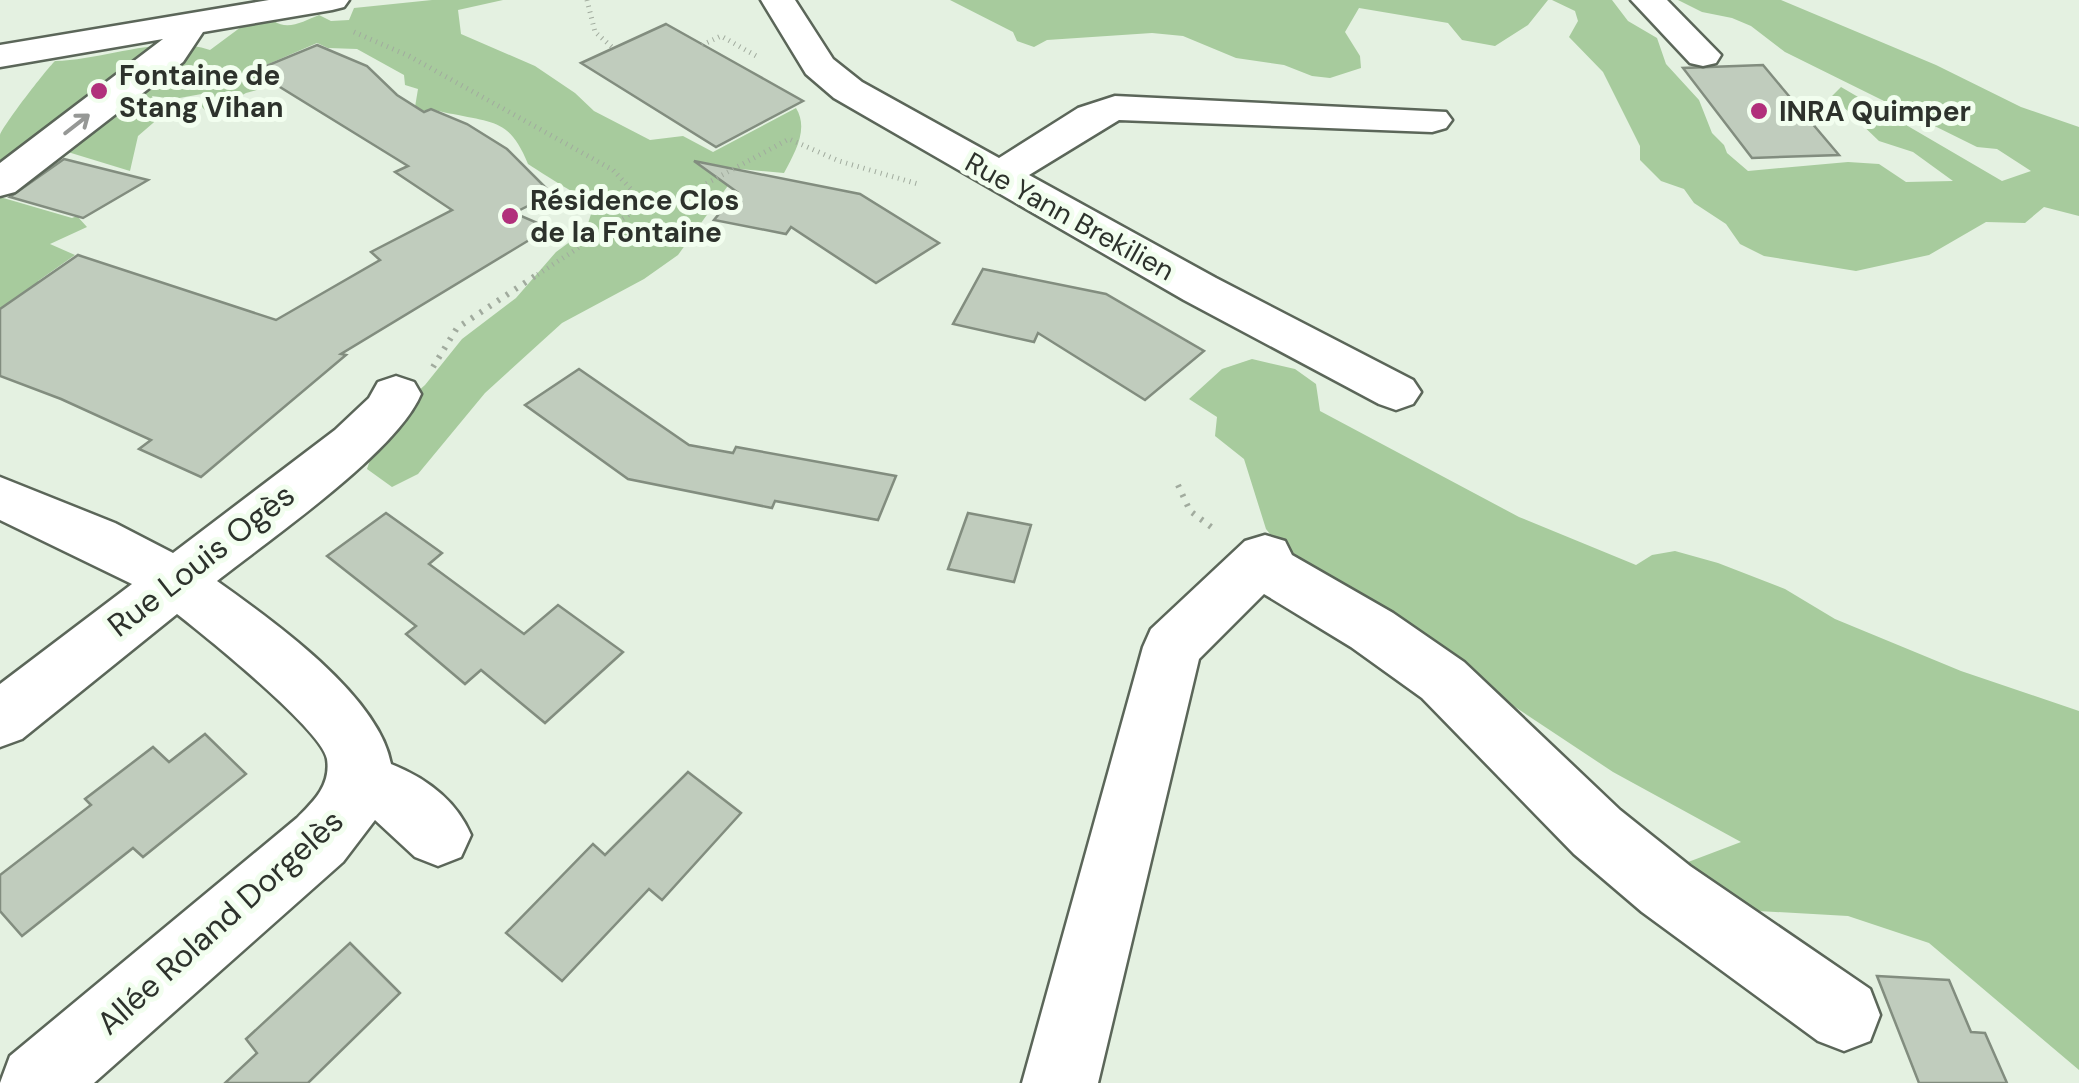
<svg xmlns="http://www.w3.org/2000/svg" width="2079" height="1083" font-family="'DM Sans',sans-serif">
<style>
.green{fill:#a7cb9d}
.building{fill:#c0ccbd;stroke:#828d7f;stroke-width:2.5}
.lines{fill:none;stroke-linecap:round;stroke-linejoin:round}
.minor-casing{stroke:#5b6659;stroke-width:5}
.path-far1{stroke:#a1ab9e;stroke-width:5;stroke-dasharray:1 5;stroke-linecap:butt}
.path{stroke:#a1ab9e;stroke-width:6;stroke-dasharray:2.5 8;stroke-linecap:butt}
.minor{fill:#fff;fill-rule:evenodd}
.oneway{stroke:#969896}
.poi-dot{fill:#b1307b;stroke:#f2feef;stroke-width:4}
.labels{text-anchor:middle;stroke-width:10;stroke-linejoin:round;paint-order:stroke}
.far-poi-label{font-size:28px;font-weight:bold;fill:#2d322c;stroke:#f2feef;text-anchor:start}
.far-street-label{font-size:28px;fill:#2d322c;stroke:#f2feef}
.street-label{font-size:32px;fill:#2d322c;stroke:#f2feef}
</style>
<rect width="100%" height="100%" fill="#e4f1e1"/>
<g class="green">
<path d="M432,0H503L458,10L461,34L535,66L575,93L594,111L650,140L683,136L713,152L796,108C809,129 795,152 784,173L740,169L678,255L644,279L562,323L485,393L418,474L392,487L367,469L378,436L408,400L425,385L462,339L516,298L556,252L586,230L591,214L613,195C605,195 595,200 588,199C580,198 536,169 528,164C510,120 495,123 453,114C436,111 431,107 414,113L418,89L405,85L404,75L357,49L328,48L317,43L252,71L271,86L246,93L208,114L198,102L207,93L174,99L152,96L160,117L138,136L130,171L58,149L16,161H0C0,154 0,142 0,135C4,124 45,71 55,61C106,60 162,34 210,50L241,27L274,21C288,31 304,21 319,15L331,21L349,20L354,8Z"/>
<path d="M950,0H1548L1528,25L1495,46L1462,40L1448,23L1359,8L1345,32L1360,56L1361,68L1330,78L1312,76L1284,65L1236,58L1183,36L1152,33L1047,40L1034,47L1017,41L1013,32Z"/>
<path d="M1552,0H1612L1628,21L1657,38L1666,64L1699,100L1712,133L1724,145L1727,153L1748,171L1848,162L1879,164L1906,182L1953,181L1913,152L1879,141L1832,96L1841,87L2002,181L2031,171L1997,149L1977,147L1785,52L1751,26L1732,18L1702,12L1678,0H1781L1936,65L2021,107L2079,127V216L2044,207L2025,223L1986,222L1929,255L1856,271L1764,256L1740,244L1726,224L1694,203L1684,189L1661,181L1640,160V146L1603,72L1569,37L1578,21L1575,11Z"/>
<path d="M0,197L72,218L77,216L87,227L50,244L75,255L38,281L62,292L0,317Z"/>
<path d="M1252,359L1295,369L1316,384L1320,411L1519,517L1636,565L1652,555L1675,551L1718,563L1785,589L1835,619L1961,671L2079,711V1070L1929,943L1848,916L1740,910L1675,867L1741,842L1613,772L1381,618L1313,588L1266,529L1244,459L1215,436L1217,417L1189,399L1222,369Z"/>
</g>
<g class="building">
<path d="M666,24L748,70L803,101L716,147L581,63Z"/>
<path d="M317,45L367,66L397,95L424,112L431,109L467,124L507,149L552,194L514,213L549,228L341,354L346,355L201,477L139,449L151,440L61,399L0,376V309L78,255L276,320L380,260L371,252L452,210L395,172L408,166L254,71Z"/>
<path d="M1763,65L1783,89L1839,155L1752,158L1683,68Z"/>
<path d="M64,159L148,180L83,218L10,197Z"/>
<path d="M694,161L860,194L939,243L876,283L791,227L786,234L714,220L737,192Z"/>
<path d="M983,269L1106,294L1204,351L1145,400L1038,333L1034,342L953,324Z"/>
<path d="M579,369L689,445L733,453L736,447L896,476L878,520L775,501L772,508L628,479L525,405Z"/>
<path d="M386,513L442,553L429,564L524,634L558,605L623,652L545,723L481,670L465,684L406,634L416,626L327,556Z"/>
<path d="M968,513L1031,525L1014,582L948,569Z"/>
<path d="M205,734L246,774L143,857L133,848L22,936L0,911V875L91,805L85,799L153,747L169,762Z"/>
<path d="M688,772L741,813L662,900L649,889L562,981L506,933L593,844L605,855Z"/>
<path d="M350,943L400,993L308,1083H225L257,1053L246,1039Z"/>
<path d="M1877,976L1949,980L1971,1032L1985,1033L2007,1083H1919Z"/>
</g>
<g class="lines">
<g class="minor-casing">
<g id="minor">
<path d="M269,0H349L344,7L332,10L203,32L183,62L15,192L0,196V163L163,39L0,67V45Z"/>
<path d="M761,0H795L833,59L862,82L999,158L1078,108L1115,96L1446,112L1452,120L1446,128L1432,132L1119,120L1029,175L1216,278L1413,380L1421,392L1413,404L1396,410L1379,404L1184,300L834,98L806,74Z"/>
<path d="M1631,0H1667L1721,55L1716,63L1703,66L1690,63Z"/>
<path d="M396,376L414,382L421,394C397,452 270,539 217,581C272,620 379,696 391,764C426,778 456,800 471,835L461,857L438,866L415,857L375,820L343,862L94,1083H0L10,1056L297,818C314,801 331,785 327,759C322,730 204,635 177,614L22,739L0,747V684L132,584L0,520V477L115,523L173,553L335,430L369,398L378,382Z"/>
<path d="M1265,535L1285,541L1292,555L1393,613L1464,662L1620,810L1690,866L1870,989L1880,1015L1870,1041L1844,1051L1818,1041L1642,912L1574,854L1422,698L1351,647L1264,594L1199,659L1098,1083H1022L1143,647L1151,629L1245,541Z"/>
</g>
</g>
<g class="path-far1">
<path d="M587,0L595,32L613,48"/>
<path d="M354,32L409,56L613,170L645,204L537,275"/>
<path d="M702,45L721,36L758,57"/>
<path d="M645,204L672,202L789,139L839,161L918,184"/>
</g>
<g class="path">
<path d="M433,367L457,328L541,272"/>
<path d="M1178,485L1190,511L1214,529"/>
</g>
<use href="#minor" class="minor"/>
</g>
<defs><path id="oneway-shaft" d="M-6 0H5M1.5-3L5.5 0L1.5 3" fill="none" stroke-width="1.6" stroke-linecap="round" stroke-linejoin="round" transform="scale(2.5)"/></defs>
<use class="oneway" href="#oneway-shaft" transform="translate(77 124) rotate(-38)"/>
<g class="poi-dot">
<circle cx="99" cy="91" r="10"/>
<circle cx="1759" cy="111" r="10"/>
<circle cx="510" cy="216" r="10"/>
</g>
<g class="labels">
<g class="far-poi-label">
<text x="119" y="85">Fontaine de<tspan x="119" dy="32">Stang Vihan</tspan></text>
<text x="1779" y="121">INRA Quimper</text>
<text x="530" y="210">Résidence Clos<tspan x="530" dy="32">de la Fontaine</tspan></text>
</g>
<g class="far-street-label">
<text transform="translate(1070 216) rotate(29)" y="10">Rue Yann Brekilien</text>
</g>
<g class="street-label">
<text transform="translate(201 560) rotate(-38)" y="11">Rue Louis Ogès</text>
<text transform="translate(220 922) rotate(-42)" y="11">Allée Roland Dorgelès</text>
</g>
</g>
</svg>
